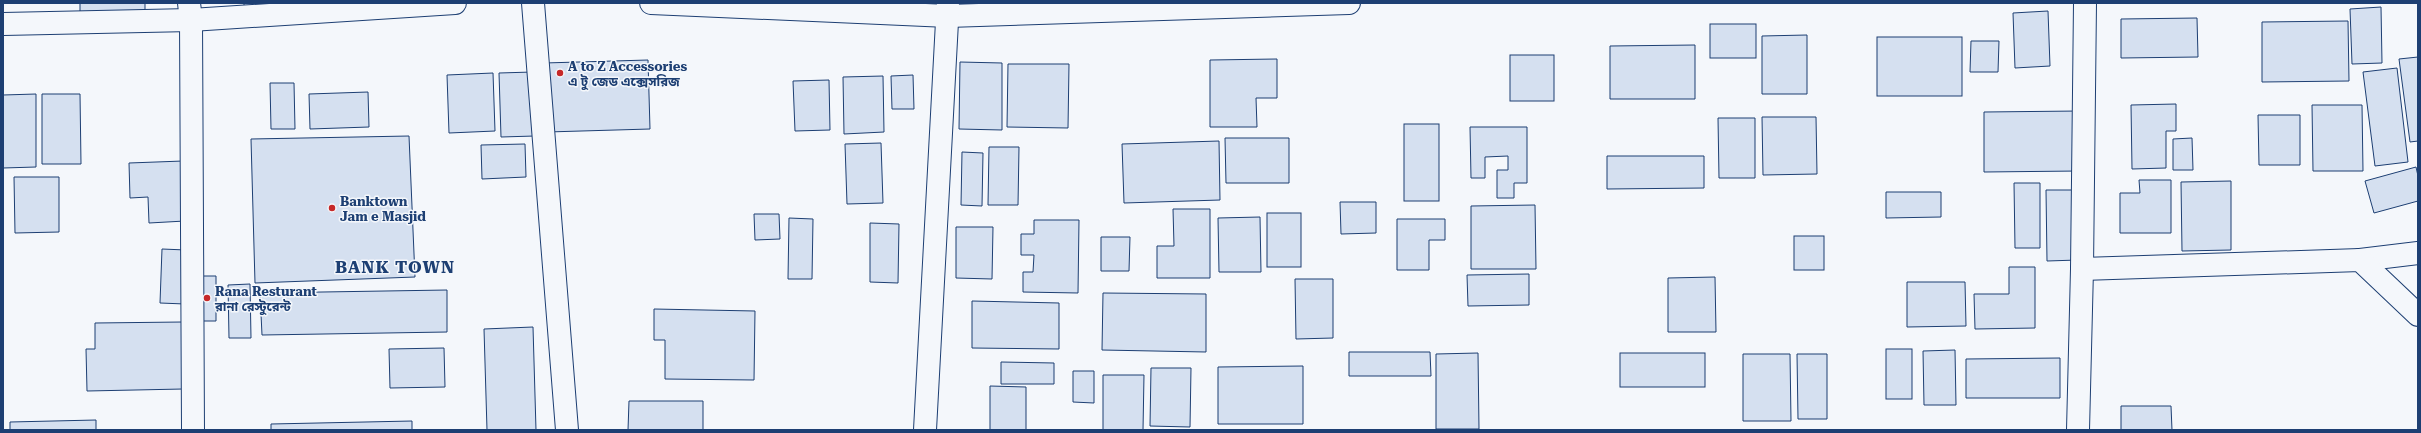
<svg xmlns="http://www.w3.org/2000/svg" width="2421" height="433" font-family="'Roboto Serif','Noto Sans Bengali',serif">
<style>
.building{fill:#d5e0f0;stroke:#1d3f73}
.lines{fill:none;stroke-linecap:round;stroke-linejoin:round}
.minor-casing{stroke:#1d3f73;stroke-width:24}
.minor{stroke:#f4f7fb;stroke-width:22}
.poi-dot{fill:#c62828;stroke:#f4f7fb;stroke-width:1.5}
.labels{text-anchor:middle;stroke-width:3;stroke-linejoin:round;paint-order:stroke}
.poi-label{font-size:13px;font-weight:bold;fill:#1d3f73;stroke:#f4f7fb;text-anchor:start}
.district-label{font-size:17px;font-weight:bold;letter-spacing:1px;fill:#1d3f73;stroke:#f4f7fb}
</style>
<rect width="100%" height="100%" fill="#f4f7fb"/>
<g class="building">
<rect x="80" y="3" width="65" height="12"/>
<path d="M244,3H306L244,7Z"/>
<path d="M2381,7L2382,63L2352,64L2350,9Z"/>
<path d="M2048,11L2050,66L2015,68L2013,13Z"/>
<path d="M2197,18L2198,57L2121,58V19Z"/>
<path d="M2348,21L2349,81L2262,82V22Z"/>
<rect x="1710" y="24" width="46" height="34"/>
<path d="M1807,35V94H1762V36Z"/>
<rect x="1877" y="37" width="85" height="59"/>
<path d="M1971,41H1999L1998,72H1970Z"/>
<path d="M1695,45V99H1610V46Z"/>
<rect x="1510" y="55" width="44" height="46"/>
<path d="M2418,57V141L2410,142L2399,59Z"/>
<path d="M1277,59V98H1256L1257,127H1210V60Z"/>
<path d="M648,60L650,129L547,132L544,63Z"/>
<path d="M960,62L1002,63V130L959,129Z"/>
<path d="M1008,64H1069L1068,128L1007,127Z"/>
<path d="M2397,68L2408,162L2375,166L2363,72Z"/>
<path d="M533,72L535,136L501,137L499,73Z"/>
<path d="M493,73L495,131L449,133L447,75Z"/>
<path d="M913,75L914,109H892L891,76Z"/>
<path d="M883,76L884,132L844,134L843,77Z"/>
<path d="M829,80L830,130L795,131L793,81Z"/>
<path d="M270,83H294L295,129H271Z"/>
<path d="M368,92L369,127L310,129L309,94Z"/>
<path d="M36,94V167L3,168V95Z"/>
<path d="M42,94H80L81,164H42Z"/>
<path d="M2176,104V131H2166V168L2132,169L2131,105Z"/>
<path d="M2312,105H2362L2363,171H2313Z"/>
<path d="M2079,111V171L1984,172V112Z"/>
<path d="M2258,115H2300V165H2259Z"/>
<path d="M1762,117H1816L1817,174L1763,175Z"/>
<path d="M1718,118H1755V178H1719Z"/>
<rect x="1404" y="124" width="35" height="77"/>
<path d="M1470,127H1527V183H1514V198H1497V170H1508V156L1485,157V178H1471Z"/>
<path d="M409,136L415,277L255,283L251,139Z"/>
<path d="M1225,138H1289V183H1226Z"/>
<path d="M2192,138L2193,170H2173V139Z"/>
<path d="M1219,141L1220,200L1124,203L1122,144Z"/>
<path d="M881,143L883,203L847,204L845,144Z"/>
<path d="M525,144L526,177L482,179L481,145Z"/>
<path d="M989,147H1019L1018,205H988Z"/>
<path d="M962,152L983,153L982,206L961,205Z"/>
<path d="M1607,156H1704V188L1607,189Z"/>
<path d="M183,161L185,221L149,223L148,197L130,198L129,163Z"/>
<path d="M2416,167L2418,176V201L2374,213L2365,181Z"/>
<path d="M14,177H59V232L15,233Z"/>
<path d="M2139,180H2171V233H2120V193H2140Z"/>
<path d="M2231,181V250L2182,251L2181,182Z"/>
<path d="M2014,183H2040V248H2015Z"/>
<path d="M2046,190H2078V260L2047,261Z"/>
<path d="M1886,192H1941V217L1886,218Z"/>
<path d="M1340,202H1376V233L1341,234Z"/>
<path d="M1535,205L1536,269H1471V206Z"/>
<path d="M1173,209H1210V278H1157V246H1174Z"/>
<rect x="1267" y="213" width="34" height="54"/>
<path d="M754,214H779L780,239L755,240Z"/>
<path d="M1260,217L1261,272H1219L1218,218Z"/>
<path d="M789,218L813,219L812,279H788Z"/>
<path d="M1397,219H1445V240H1429V270H1397Z"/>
<path d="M1034,220H1079L1078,293L1023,292V272H1033L1034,255H1021V234H1034Z"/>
<path d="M870,223L899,224L898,283L870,282Z"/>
<path d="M956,227H993L992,279L956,278Z"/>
<rect x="1794" y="236" width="30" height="34"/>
<path d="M1101,237H1130L1129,271H1101Z"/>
<path d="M162,249L186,250L185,304L160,303Z"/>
<path d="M2009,267H2035V328L1975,329L1974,294H2009Z"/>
<path d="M1529,274V305L1468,306L1467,275Z"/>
<path d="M198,276H216V321H199Z"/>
<path d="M1715,277L1716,332H1668V278Z"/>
<path d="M1295,279H1333V338L1296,339Z"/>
<path d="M1907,282H1965L1966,326L1907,327Z"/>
<path d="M250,284L251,338H229L228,285Z"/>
<path d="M447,290V332L262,335L260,293Z"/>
<path d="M1103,293L1206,294V352L1102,350Z"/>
<path d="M972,301L1059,303V349L972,348Z"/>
<path d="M654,309L755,311L754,380L665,379V340H654Z"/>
<path d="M182,322L183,389L87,391L86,349H95V323Z"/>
<path d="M533,327L536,430H487L484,329Z"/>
<path d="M444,348L445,387L390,388L389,349Z"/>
<rect x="1886" y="349" width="26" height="50"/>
<path d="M1955,350L1956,405H1924L1923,351Z"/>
<path d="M1349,352H1430L1431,376H1349Z"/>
<path d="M1478,353L1479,429H1436V354Z"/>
<rect x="1620" y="353" width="85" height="34"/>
<path d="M1743,354H1790L1791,421H1743Z"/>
<path d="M1797,354H1827V419H1798Z"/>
<path d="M2060,358V398H1966V359Z"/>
<path d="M1001,362L1054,363V384H1001Z"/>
<path d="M1303,366V424H1218V367Z"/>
<path d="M1151,368H1191L1190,427L1150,426Z"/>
<path d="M1073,371H1094V403L1073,402Z"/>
<path d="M1103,375H1144L1143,430H1103Z"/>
<path d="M990,386L1026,387V430H990Z"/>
<path d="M629,401H703V430H628Z"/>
<path d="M2121,406H2171L2172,430H2121Z"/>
<path d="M96,420V430H10V422Z"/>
<path d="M412,421V430H271V424Z"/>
</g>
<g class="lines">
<g class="minor-casing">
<g id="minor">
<path d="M189,3L191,20L193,430"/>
<path d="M533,3L567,430"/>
<path d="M651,3L948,16L1349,3"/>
<path d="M3,24L191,20L455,3"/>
<path d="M2360,260L2418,253"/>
<path d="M2082,269L2360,260L2418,315"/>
<path d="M925,430L948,3"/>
<path d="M2078,430L2082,269L2085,3"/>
</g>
</g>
<use href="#minor" class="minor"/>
</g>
<g class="poi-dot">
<circle cx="560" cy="73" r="4"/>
<circle cx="332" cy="208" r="4"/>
<circle cx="207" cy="298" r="4"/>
</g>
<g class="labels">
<g class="poi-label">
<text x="568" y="71">A to Z Accessories<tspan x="568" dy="15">এ টু জেড এক্সেসরিজ</tspan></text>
<text x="340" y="206">Banktown<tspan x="340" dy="15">Jam e Masjid</tspan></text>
<text x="215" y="296">Rana Resturant<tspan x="215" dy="15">রানা রেস্টুরেন্ট</tspan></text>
</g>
<g class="district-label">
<text x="395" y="273">BANK TOWN</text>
</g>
</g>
<rect width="2421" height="433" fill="none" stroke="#1d3f73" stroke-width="8"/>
</svg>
